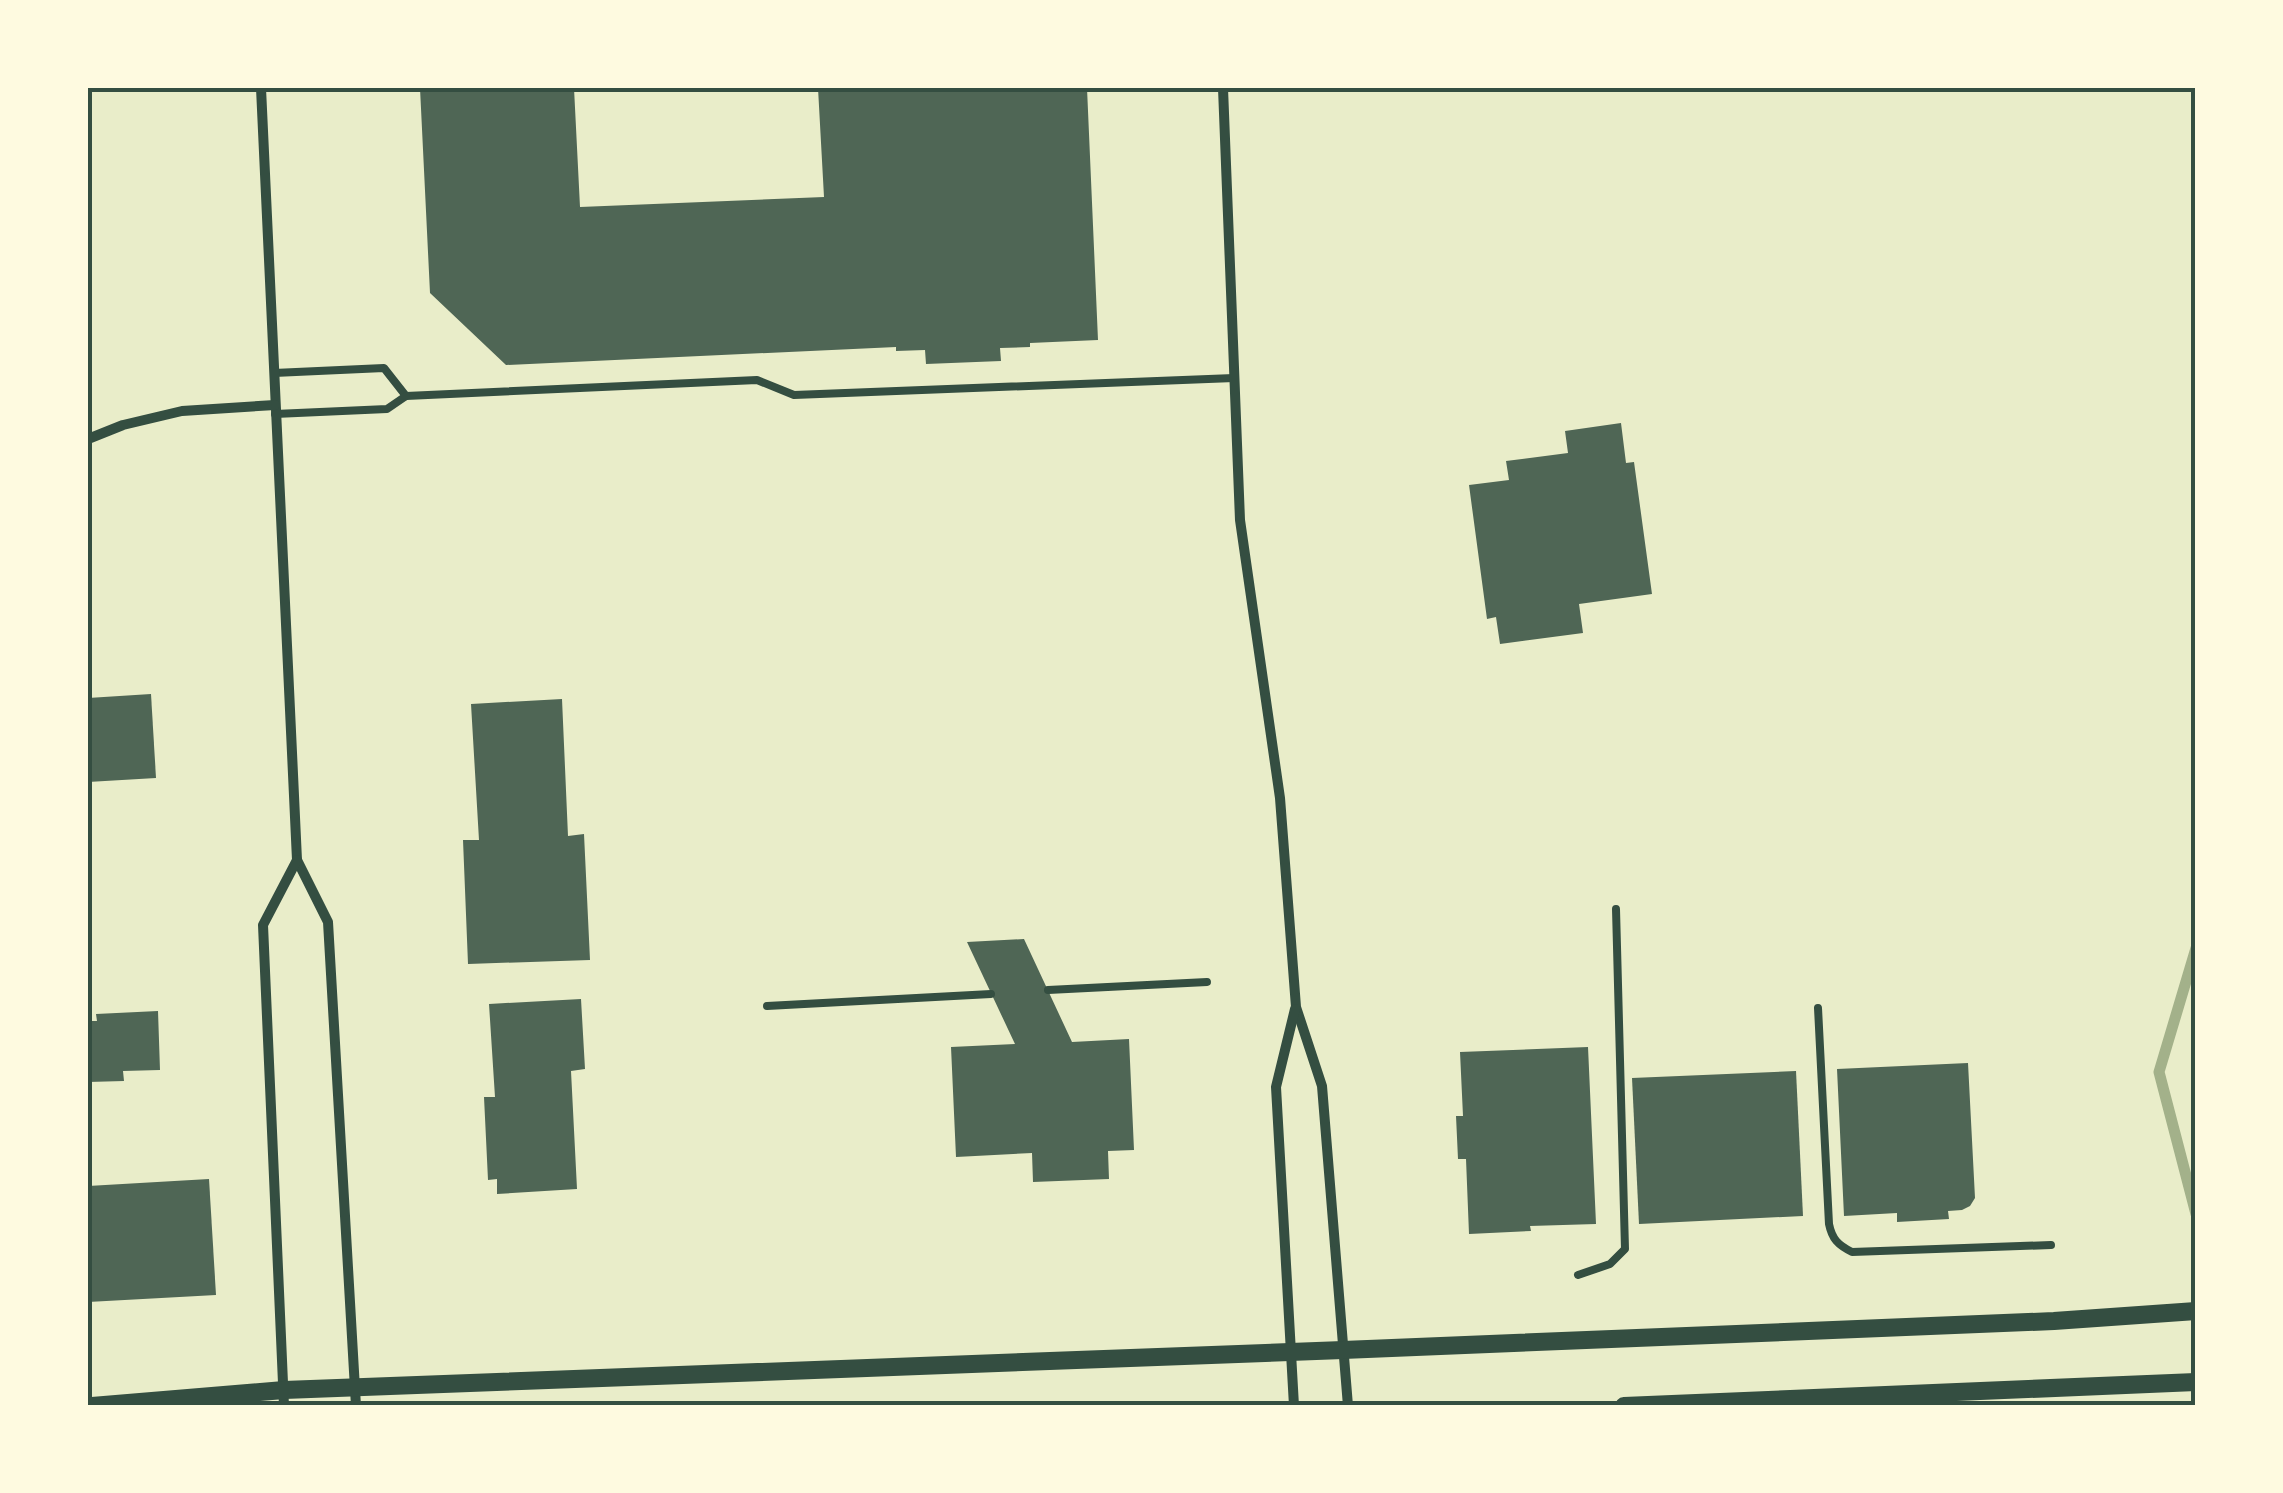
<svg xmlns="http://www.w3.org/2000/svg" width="2283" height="1493" font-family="'Sofia Sans Condensed',sans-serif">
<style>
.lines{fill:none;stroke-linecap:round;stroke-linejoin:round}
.stream{stroke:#a3b18a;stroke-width:11}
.building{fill:#4f6655}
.service{stroke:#344e41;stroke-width:8}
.minor{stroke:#344e41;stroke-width:10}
.tertiary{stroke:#344e41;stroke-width:18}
.neatline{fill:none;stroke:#344e41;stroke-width:4}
</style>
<rect width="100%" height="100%" fill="#e9edc9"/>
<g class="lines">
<path class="stream" d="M2196,948L2159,1072L2196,1214"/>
</g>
<g class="building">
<path d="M420,88H574L580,207L824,197L818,88H1087L1098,340L1030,343V347L1000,348L1001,361L926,364L925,350L896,351V347L506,365L430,293Z"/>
<path d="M1621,423L1626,463L1634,462L1652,594L1579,604L1583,633L1500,644L1496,617L1487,619L1469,485L1509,480L1506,461L1568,453L1565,431Z"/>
<path d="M151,694L156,778L88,782V698Z"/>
<path d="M562,699L568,836L584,834L590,960L468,964L463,840H479L471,704Z"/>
<path d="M1024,939L1072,1042L1129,1039L1134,1150L1108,1151L1109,1179L1033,1182L1032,1153L956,1157L951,1047L1015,1044L967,942Z"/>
<path d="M581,999L585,1069L571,1071L577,1189L497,1194V1179L488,1180L484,1097H495L489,1004Z"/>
<path d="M158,1011L160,1070L123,1071L124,1081L88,1082V1021H97L96,1014Z"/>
<path d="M1588,1047L1596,1224L1530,1226L1531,1231L1469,1234L1466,1159H1458L1456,1116H1463L1460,1052Z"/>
<path d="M1968,1063L1975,1198L1970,1206L1962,1210L1948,1211L1949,1219L1897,1222V1213L1844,1216L1837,1069Z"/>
<path d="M1796,1071L1803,1216L1639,1224L1632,1078Z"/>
<path d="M209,1179L216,1295L88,1302V1186Z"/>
</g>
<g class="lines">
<g class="service">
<path d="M274,373L384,368L406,396"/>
<path d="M275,414L387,409L406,396L757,380L794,395L1234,378"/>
<path d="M1048,990L1207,982"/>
<path d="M767,1006L991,994"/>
<path d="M1818,1008L1829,1224C1832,1239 1838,1245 1852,1252L2051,1245"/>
<path d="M1578,1275L1610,1264L1625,1249L1616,909"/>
</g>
<g class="minor">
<path d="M261,88L297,860L328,922L356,1406"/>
<path d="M1223,88L1240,520L1280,798L1296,1007L1322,1086L1348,1406"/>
<path d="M88,439L123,425L182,411L275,405"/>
<path d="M284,1406L263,925L297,860"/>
<path d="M1294,1406L1276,1087L1295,1009"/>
</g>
<g class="tertiary">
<path d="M92,1406L284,1390L1343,1350L2054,1321L2196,1311"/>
<path d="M1624,1406L2196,1382"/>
</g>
</g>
<rect width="2283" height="1493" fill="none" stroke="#fefae0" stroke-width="180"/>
<rect x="90" y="90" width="2103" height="1313" class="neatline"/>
</svg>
